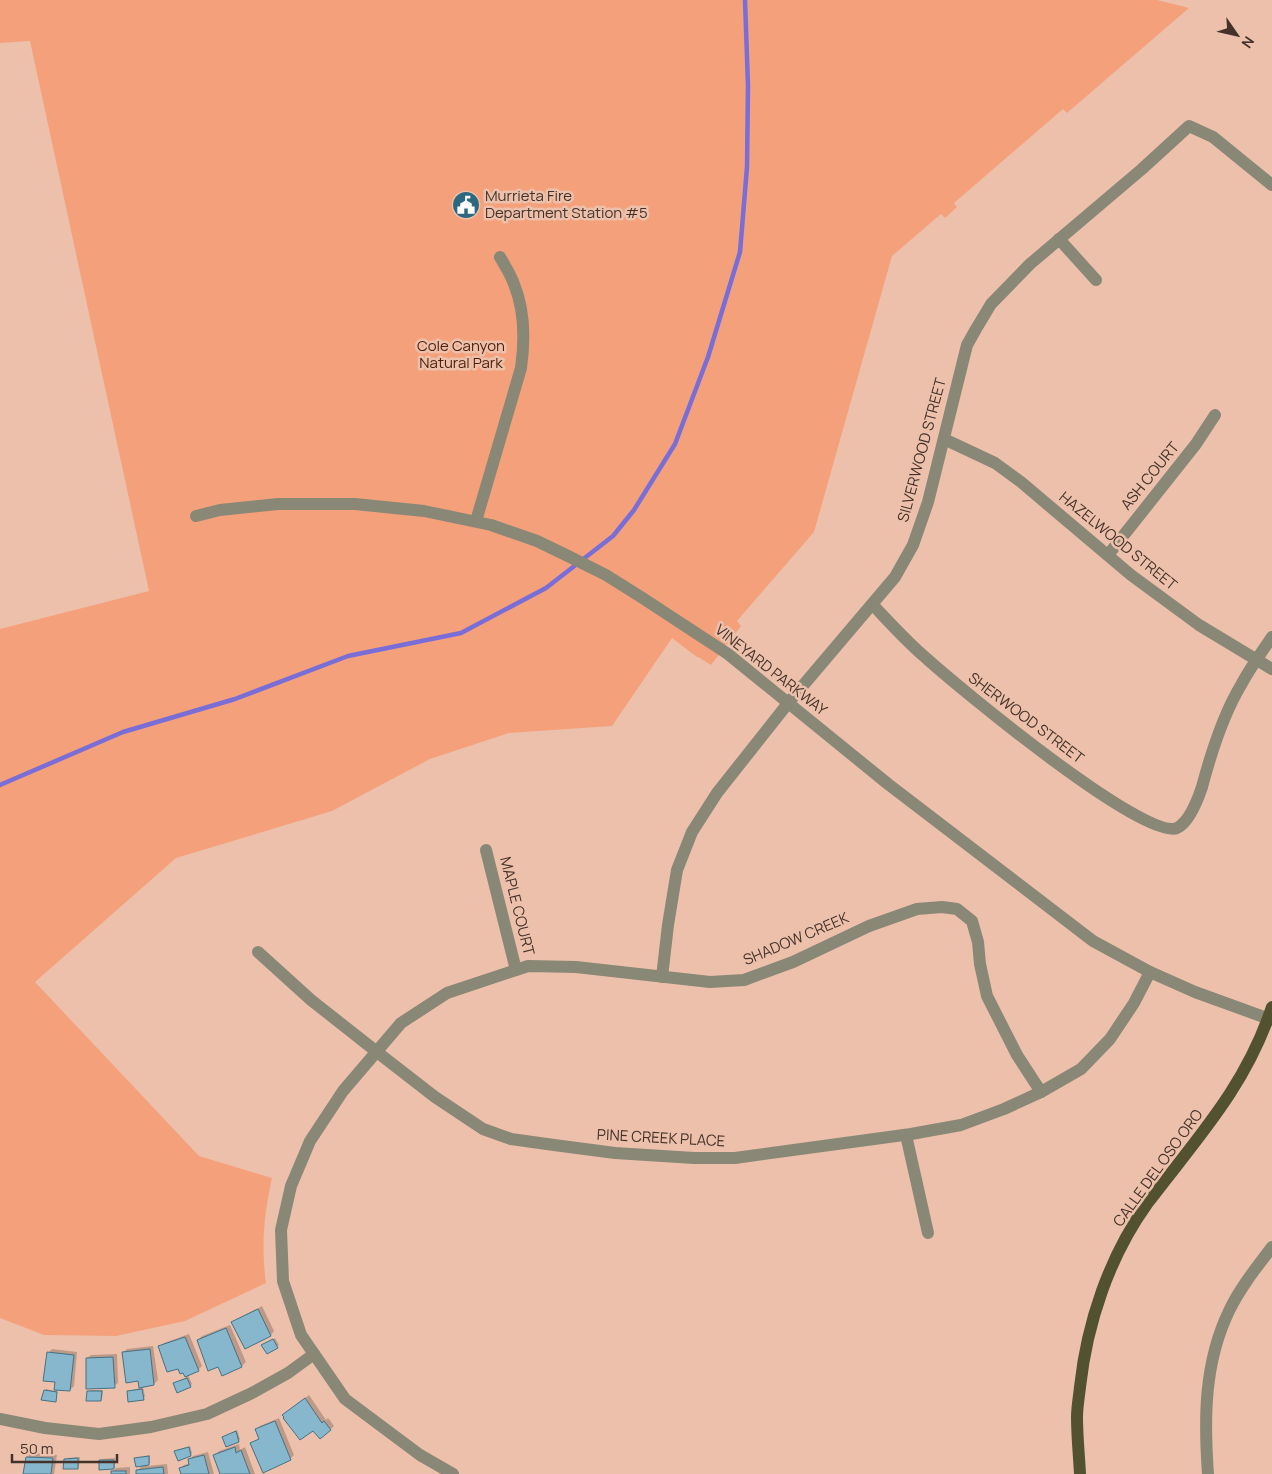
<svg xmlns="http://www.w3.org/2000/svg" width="1272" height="1474" font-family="Manrope,sans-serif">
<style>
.green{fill:#f4a17b}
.shadow{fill:#0003}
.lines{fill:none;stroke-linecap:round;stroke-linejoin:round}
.stream{stroke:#796dd8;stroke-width:4.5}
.building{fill:#86b7cc;stroke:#437285}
.minor{stroke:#898876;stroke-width:12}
.major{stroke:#535230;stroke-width:12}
.labels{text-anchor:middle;stroke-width:5;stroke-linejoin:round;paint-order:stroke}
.poi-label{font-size:15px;fill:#44322a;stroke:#edc0ab;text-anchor:start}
.park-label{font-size:15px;fill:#4b1f07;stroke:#edc0ab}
.street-label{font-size:15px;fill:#44322a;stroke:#edc0ab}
</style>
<rect width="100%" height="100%" fill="#edc0ab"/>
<path class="green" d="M0,0H1157L1189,8L1067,113L1063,109L954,203L957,207L945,218L941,214L892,256L814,532L737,621L741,626L711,665L698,657H697L672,638L612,726L509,733L430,759L332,811L176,858L35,982L199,1156L272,1178C264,1214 261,1247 266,1283L185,1321L116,1336L44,1335L0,1318V629L149,591L30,41L0,43Z"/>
<g class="shadow">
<path d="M262,1306L274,1331L271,1335L246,1348L233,1323L237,1319Z"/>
<path d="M230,1325L246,1362L242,1366L219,1365L198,1340L202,1336Z"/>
<path d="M189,1334L202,1366L198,1370L188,1375L192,1384L190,1386L174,1383L186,1378L183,1371L160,1347L164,1343Z"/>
<path d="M275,1338L279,1345L267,1352L264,1344Z"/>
<path d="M153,1346L158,1380L154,1384L143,1386L145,1397L143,1398L128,1391L140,1388L139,1379L123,1353L127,1349Z"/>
<path d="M52,1349L77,1352L74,1386L70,1390L58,1389L55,1401L45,1391L46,1389L55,1391L57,1381L48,1353Z"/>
<path d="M117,1354L118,1383L114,1386L87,1358L91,1355Z"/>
<path d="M90,1390H103L102,1399L101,1400L88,1392Z"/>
<path d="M309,1395L326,1420L328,1418L334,1426L330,1430L314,1429L288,1411Z"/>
<path d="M279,1418L294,1455L290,1459L252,1443L260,1438L257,1430L260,1426Z"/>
<path d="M237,1430L240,1439L238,1441L223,1437Z"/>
<path d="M239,1444L240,1450L245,1447L255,1474H221L215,1455L219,1451Z"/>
<path d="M190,1446L192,1453L191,1455L177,1450Z"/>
<path d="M208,1452L214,1474H182L180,1469L184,1465L190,1463L189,1460L193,1456Z"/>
<path d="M31,1453L57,1455L54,1474H25L27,1457Z"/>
<path d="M150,1455V1463L147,1466L167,1464L168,1474H137V1471L143,1465L136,1458Z"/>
<path d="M80,1457L79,1466L77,1468L65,1459L67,1458Z"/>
<path d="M115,1458V1468H101L100,1461L102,1459Z"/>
<path d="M130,1467V1474H112V1472L116,1468Z"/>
</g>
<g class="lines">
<path class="stream" d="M0,785L123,732L235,699L348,656L461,633L546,588L613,536L634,510L675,444L708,357L740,252L747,167L748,86L745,0"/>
</g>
<g class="building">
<path d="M258,1309L271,1336L245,1349L231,1322Z"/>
<path d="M226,1328L242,1367L222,1376L218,1367L208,1371L197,1340Z"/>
<path d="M185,1337L199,1371L185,1377L183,1373L180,1374L178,1369L167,1372L158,1346Z"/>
<path d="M273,1339L278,1348L267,1354L261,1345Z"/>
<path d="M150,1349L154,1385L139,1388L138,1381L126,1383L122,1352Z"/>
<path d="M47,1352L74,1355L70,1391L54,1390L55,1382L43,1381Z"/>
<path d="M113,1357L115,1388L86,1389V1358Z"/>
<path d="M187,1378L191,1387L177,1393L173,1383Z"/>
<path d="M142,1389L144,1400L128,1402L127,1391Z"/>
<path d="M44,1390L57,1392L56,1402L41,1400Z"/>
<path d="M87,1391H102L101,1401H86Z"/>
<path d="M305,1398L322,1423L324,1421L331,1430L320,1439L313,1431L300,1440L283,1418L284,1417L282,1415Z"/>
<path d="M275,1421L291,1460L263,1473L250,1443L259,1439L255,1429Z"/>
<path d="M236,1431L239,1442L226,1447L222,1437Z"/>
<path d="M189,1447L191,1456L178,1461L174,1451Z"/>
<path d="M235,1447L236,1453L241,1450L250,1474H220L213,1455Z"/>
<path d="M204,1455L209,1474H181L179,1468L189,1465L188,1459Z"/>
<path d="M149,1456V1465L136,1467L134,1458Z"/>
<path d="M26,1457L53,1458L51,1474H23Z"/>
<path d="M78,1458V1469H63L64,1459Z"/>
<path d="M99,1460H114V1469L99,1470Z"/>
<path d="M163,1467L164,1474H136V1470Z"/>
<rect x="111" y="1471" width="15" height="3"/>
</g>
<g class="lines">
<g class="minor">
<path d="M1059,239L1096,280"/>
<path d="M944,439L995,463L1021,482L1131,575L1199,625L1272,669"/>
<path d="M196,516L220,510L278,504H355L424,511L491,525L537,541L568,556L606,575L641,597L728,654L888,784L1093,941L1150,972L1195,992L1272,1020"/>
<path d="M476,521L521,368C525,340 525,311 514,284C511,275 505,266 500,257"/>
<path d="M1108,555L1196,444L1215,415"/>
<path d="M873,605C890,623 907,642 926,658C957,686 1145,842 1177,828C1189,822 1198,799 1202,787C1211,753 1223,715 1241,685C1250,668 1261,653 1272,637"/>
<path d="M486,850L516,970"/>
<path d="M258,952L311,1000L377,1052L435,1097L483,1129L511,1139L554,1145L615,1153L694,1158H735L911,1134L961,1125L1004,1109L1041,1092L1081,1069L1110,1039L1134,1003L1150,972"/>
<path d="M662,977L668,925L677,870L692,832L717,793L789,702L895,577L913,545L928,502L967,345L976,329L991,304L1030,264L1142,169L1189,126L1213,137L1272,185"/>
<path d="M906,1135L928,1233"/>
<path d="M0,1419L45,1428L99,1434L151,1427L207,1414L252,1393L288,1373L314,1354"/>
<path d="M453,1474L420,1455L345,1399L301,1335L283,1281L281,1230L291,1186L310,1141L343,1091L401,1023L447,993L528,966L576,967L710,982L744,980L793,962L869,926L917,909L942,907L957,909L972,921L978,942L980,964L987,996L1017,1055L1041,1092"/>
<path d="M1208,1474C1204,1419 1204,1363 1229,1311C1240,1288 1256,1268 1272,1247"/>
</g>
<path class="major" d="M1080,1474C1079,1455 1077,1436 1077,1417C1077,1407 1079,1397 1080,1387C1087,1323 1109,1257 1147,1204C1197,1138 1245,1088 1272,1007"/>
</g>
<defs>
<g id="civic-disc" transform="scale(1.4375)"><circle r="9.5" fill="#2c6980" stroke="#edc0ab"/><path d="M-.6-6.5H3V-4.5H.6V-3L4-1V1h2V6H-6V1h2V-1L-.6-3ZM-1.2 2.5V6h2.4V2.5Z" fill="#fff"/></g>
</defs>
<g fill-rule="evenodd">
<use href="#civic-disc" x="466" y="205"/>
</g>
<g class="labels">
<g class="poi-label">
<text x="485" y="201">Murrieta Fire<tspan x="485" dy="17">Department Station #5</tspan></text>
</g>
<g class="park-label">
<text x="461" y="351">Cole Canyon<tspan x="461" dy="17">Natural Park</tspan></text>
</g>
<g class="street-label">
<text transform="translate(922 450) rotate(-75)" y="5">SILVERWOOD STREET</text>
<text transform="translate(1150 476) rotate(-51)" y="5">ASH COURT</text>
<text transform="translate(1118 541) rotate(39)" y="5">HAZELWOOD STREET</text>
<text transform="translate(771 670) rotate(38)" y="5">VINEYARD PARKWAY</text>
<text transform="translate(1026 718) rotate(37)" y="5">SHERWOOD STREET</text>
<text transform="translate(517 906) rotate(76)" y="5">MAPLE COURT</text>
<text transform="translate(796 939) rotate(-23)" y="5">SHADOW CREEK</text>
<text transform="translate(661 1138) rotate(3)" y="5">PINE CREEK PLACE</text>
<text transform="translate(1158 1168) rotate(-54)" y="5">CALLE DEL OSO ORO</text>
</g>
</g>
<g transform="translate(1237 35) rotate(124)" stroke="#edc0ab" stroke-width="4" paint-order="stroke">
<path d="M0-4L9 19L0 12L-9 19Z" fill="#44322a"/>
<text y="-8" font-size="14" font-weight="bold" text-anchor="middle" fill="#44322a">N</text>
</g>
<path d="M12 1454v8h105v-8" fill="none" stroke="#44322a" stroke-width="2.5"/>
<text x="20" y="1454" font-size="15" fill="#44322a" stroke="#edc0ab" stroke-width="4" paint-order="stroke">50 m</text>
</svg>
